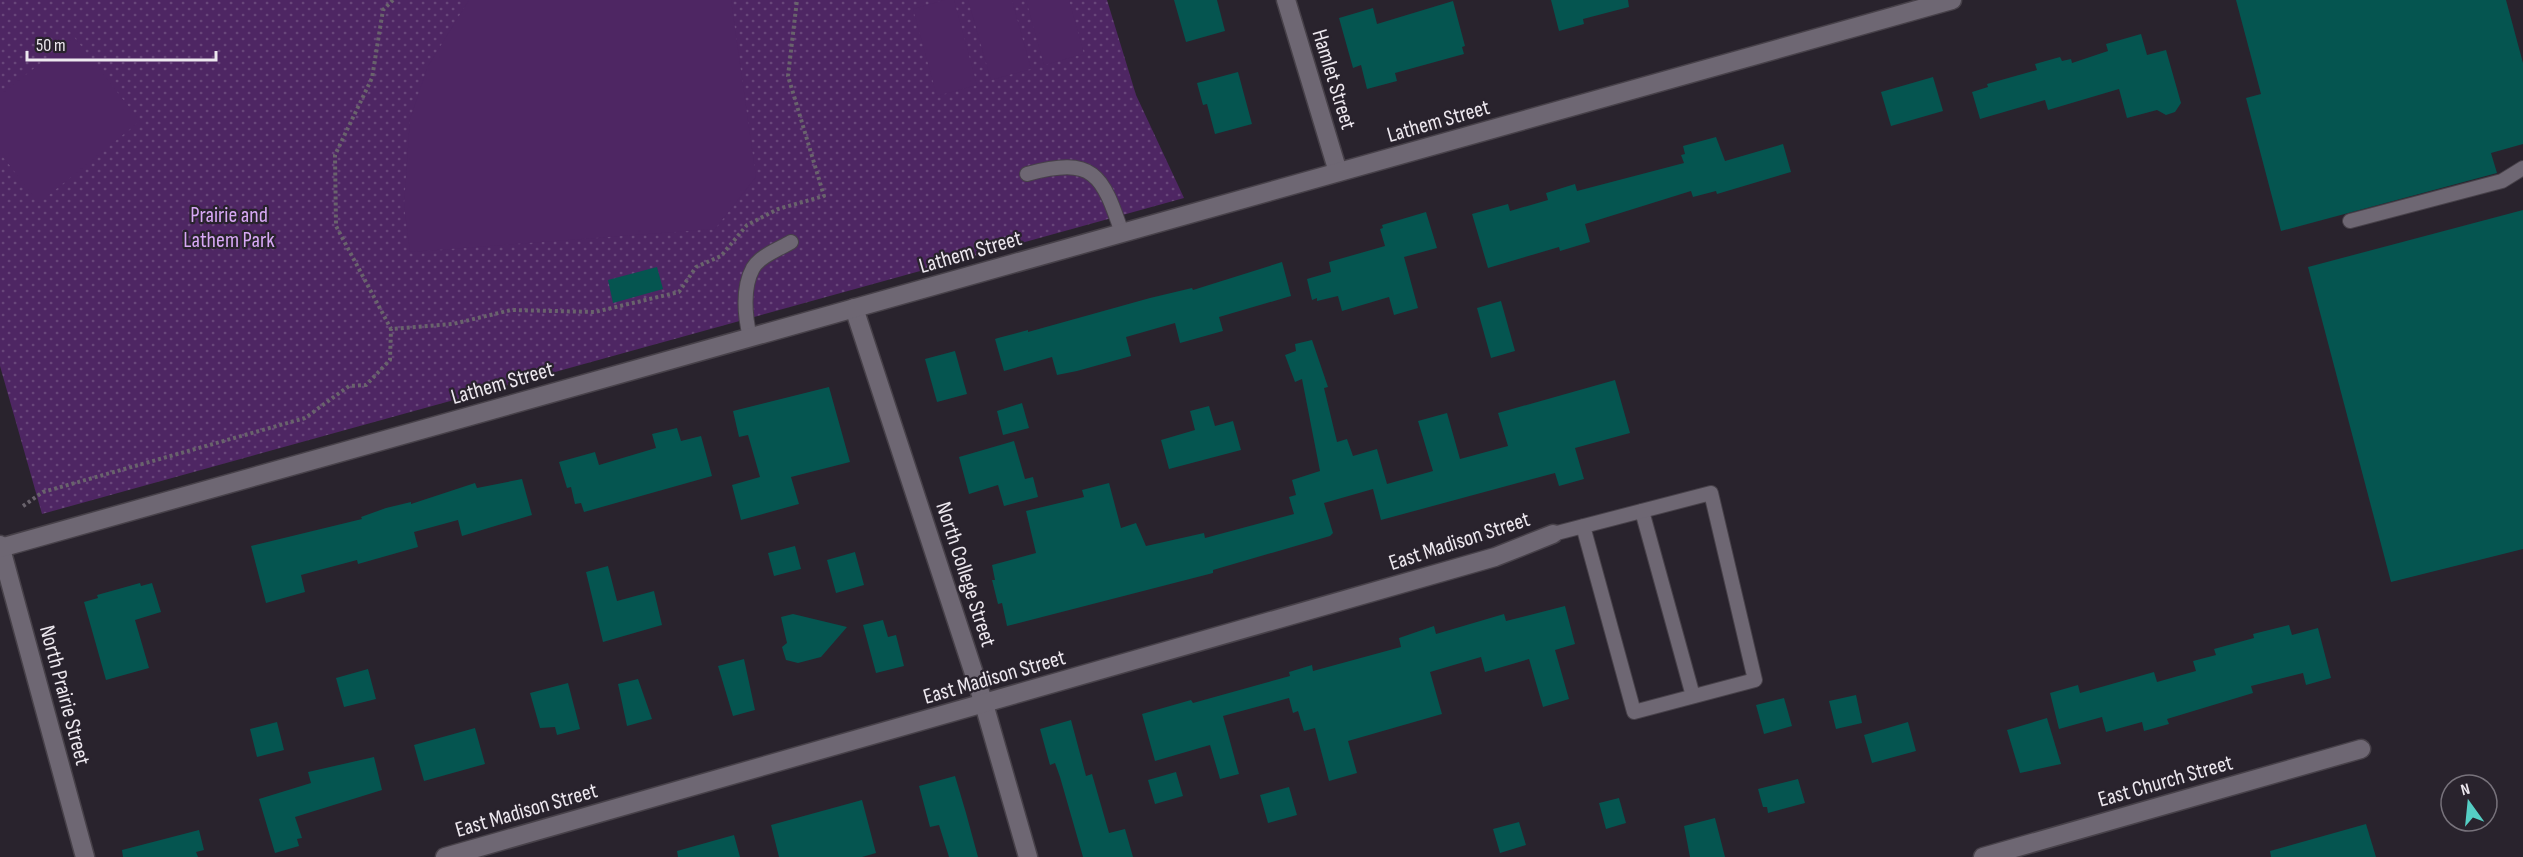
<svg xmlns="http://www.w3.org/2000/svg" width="2523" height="857" font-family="'Sofia Sans Condensed',sans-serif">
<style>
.park{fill:url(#park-dots)}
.pitch{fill:#4e2663}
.building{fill:#055550}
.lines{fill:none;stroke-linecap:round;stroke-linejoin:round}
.lane-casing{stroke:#474149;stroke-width:16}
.street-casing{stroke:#474149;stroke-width:21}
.path{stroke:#69636c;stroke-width:4;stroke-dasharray:3 3;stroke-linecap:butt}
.lane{stroke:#6e6773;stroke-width:14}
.street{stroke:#6e6773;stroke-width:18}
.labels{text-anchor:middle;stroke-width:4.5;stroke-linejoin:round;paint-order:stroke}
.street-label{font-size:22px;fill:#ede8ef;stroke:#29232d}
.park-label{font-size:22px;fill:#d7a8f4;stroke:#29232d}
</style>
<defs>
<pattern id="park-dots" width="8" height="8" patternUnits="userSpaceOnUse" patternTransform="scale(1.5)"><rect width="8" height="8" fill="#4e2663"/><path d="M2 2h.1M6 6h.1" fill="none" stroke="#68467a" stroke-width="1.8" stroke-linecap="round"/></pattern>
</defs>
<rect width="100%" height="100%" fill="#29232d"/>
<path class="park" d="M0,0H1107L1136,95L1184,198L42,514L0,366Z"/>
<g class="pitch">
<path d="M469,0H731L756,177L715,229L410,252L404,205L410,119L428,66Z"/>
<path d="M945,0H954L977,85L937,96L913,9Z"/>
<path d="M968,0H1012L1031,69L991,80Z"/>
<path d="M1026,0H1069L1084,54L1044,65Z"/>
<path d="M74,37L140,121L39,203L0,153V95Z"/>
</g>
<g class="building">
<path d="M1174,0H1217L1225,31L1186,42Z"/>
<path d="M1551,0H1628L1629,7L1583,19L1584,24L1559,31Z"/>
<path d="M2236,0H2506L2523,63V144L2491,153L2497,173L2281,231L2246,98L2261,94Z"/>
<path d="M1453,1L1465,46L1462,47L1464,54L1395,73L1397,81L1367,89L1361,65L1353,68L1339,18L1373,8L1377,24Z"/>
<path d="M2141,34L2147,55L2166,50L2181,103L2175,112L2166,115L2157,110L2127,118L2119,89L2048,110L2045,100L1980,119L1972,92L1988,87L1987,84L2037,70L2035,64L2060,57L2062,61L2071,59L2072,63L2108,51L2106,44Z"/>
<path d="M1238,72L1252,124L1215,134L1207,104L1203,105L1197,83Z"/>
<path d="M1933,77L1943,111L1891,126L1881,92Z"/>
<path d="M1716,137L1725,161L1783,144L1791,172L1717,194L1716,191L1693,197L1691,191L1585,224L1590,242L1560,251L1559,247L1488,268L1472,214L1508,204L1510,211L1548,200L1546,193L1575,184L1577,191L1684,163L1681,155L1685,154L1683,146Z"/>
<path d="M2523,210V549L2391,582L2308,267Z"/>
<path d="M1426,212L1437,248L1404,257L1418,308L1394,315L1389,297L1342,311L1338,296L1317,301V298L1312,300L1307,279L1331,272L1329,262L1385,246L1380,229L1383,228L1382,225Z"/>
<path d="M1282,262L1291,296L1219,317L1223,331L1180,343L1175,323L1126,337L1131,356L1077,371L1057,375L1052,357L1004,371L995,339L998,338L1028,330V332L1150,298L1192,288L1193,290Z"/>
<path d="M657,267L663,289L613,303L608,280Z"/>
<path d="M1501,301L1515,351L1491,358L1477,308Z"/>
<path d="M1312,340L1328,387L1324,388L1337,442L1347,439L1353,456L1377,449L1387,484L1433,471L1418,421L1447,413L1460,459L1508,446L1498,413L1615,380L1630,433L1575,448L1584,479L1559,486L1555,473L1381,520L1373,489L1324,503L1333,533L1330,536L1213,570V573L1007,626L1002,603L998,604L992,580H995L992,565L1036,553L1026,511L1084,497L1082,490L1109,483L1121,528L1136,523L1146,546L1204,533L1205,538L1294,514L1289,497L1296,495L1292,480L1320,471L1302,379L1295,382L1285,355L1296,351L1295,344Z"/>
<path d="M955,351L967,394L937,402L925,359Z"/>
<path d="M829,387L850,462L791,477L799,504L741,520L732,485L760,477L748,435L739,437L733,411Z"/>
<path d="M1022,403L1029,428L1003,435L997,411Z"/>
<path d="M1209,406L1215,426L1233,421L1241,450L1169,469L1161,440L1195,430L1190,411Z"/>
<path d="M677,428L681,441L701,436L712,476L584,512L581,503L575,504L571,487L567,488L559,462L595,452L599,465L656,448L652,434Z"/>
<path d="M1014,441L1025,479L1033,477L1038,497L1004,506L998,485L969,494L959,457Z"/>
<path d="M522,479L532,515L462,536L458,520L414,532L418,547L358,564L357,560L301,575L305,592L266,603L251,546L362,519L361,517L386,508L411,502V504L475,483L477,488Z"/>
<path d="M795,546L801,569L774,576L768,553Z"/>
<path d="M855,552L864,585L836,593L827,560Z"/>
<path d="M608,566L617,601L654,591L662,625L603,642L586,572Z"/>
<path d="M140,583L141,586L152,583L161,612L135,620L149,668L106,680L84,602L98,598L97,595Z"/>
<path d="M1565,606L1575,644L1555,650L1569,699L1543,707L1529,659L1485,672L1481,657L1430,672L1442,714L1348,741L1357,773L1329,781L1315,728L1304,731L1298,711L1293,713L1289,698L1223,716L1239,774L1220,779L1210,745L1155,761L1142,714L1191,700L1193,703L1290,676L1289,672L1312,665L1313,671L1401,647L1399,638L1434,626L1436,634L1504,614L1506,621Z"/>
<path d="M793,614L847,627L821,657L798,663L786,660L782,647L787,643L781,617Z"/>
<path d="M883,620L888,637L896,635L904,666L876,673L863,625Z"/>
<path d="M2289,625L2292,635L2318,628L2331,678L2306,685L2303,673L2251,686L2253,693L2167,719L2169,724L2144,731L2142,722L2106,732L2102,717L2059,729L2050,693L2078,685L2080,693L2154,672L2157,682L2196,671L2193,661L2216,655L2214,649L2254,638L2253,634Z"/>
<path d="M744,659L755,710L733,716L718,666Z"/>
<path d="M368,669L376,699L344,707L336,678Z"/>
<path d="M638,679L652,719L627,726L618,684Z"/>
<path d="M568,683L580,729L557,735L555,727L540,728L530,693Z"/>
<path d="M1856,695L1862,723L1836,729L1829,701Z"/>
<path d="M1784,698L1792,726L1764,734L1756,705Z"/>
<path d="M2047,718L2061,764L2020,773L2007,730Z"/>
<path d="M1071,720L1086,776L1092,774L1109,833L1125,829L1133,857H1083L1060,777L1055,763L1050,765L1040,729Z"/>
<path d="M277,722L284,750L257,757L250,729Z"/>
<path d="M1908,722L1916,751L1872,763L1864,735Z"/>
<path d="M475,728L485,764L424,781L414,745Z"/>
<path d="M374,757L382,790L295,817L302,838L297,839L299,846L275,853L259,799L311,783L308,772Z"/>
<path d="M1176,772L1183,796L1155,804L1148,780Z"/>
<path d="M955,776L966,813L978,857H949L939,825L930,827L919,786Z"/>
<path d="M1798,779L1805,803L1768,813L1767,807H1763L1758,789Z"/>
<path d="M1289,787L1297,815L1268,823L1260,795Z"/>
<path d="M1619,798L1626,823L1606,829L1599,803Z"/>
<path d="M862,800L876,853L862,857H779L771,825Z"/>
<path d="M1715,818L1725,857H1690L1684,826Z"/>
<path d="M1519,822L1526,845L1500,853L1493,829Z"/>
<path d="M2366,824L2376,857H2271L2270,851Z"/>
<path d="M199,830L204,850L196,852L198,857H123L122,850Z"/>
<path d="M734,835L740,857H678L677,851Z"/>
</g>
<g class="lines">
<g class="lane-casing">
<g id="lane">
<path d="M1027,174C1094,156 1102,174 1122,233"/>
<path d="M2350,221L2502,181L2523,168"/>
<path d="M750,337C745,317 742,288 753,268C760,256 779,249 791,242"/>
<path d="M1642,511L1693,696"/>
<path d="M1553,534L1711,493L1755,680L1634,712L1583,526"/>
</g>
</g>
<g class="street-casing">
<g id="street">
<path d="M1286,0L1338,172"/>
<path d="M854,308L984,704L1028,857"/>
<path d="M0,545L85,857"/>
<path d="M0,548L1952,0"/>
<path d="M445,857L1495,557L1553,534"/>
<path d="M1983,857L2361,749"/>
</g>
</g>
<g class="path">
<path d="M393,0L383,10L372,78L335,155L336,226L391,329L453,324L511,310L595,312L679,292L696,267L721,256L747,225L778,209L824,196L788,76L797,0"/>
<path d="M23,506L43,492L305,418L349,386L366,385L390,360L391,329"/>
</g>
<use href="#lane" class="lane"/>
<use href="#street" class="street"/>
</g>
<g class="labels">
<g class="street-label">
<text transform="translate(1335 79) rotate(73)" y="8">Hamlet Street</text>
<text transform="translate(1438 120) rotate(-16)" y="8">Lathem Street</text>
<text transform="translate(970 251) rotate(-16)" y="8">Lathem Street</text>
<text transform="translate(502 382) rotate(-16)" y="8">Lathem Street</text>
<text transform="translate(1459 540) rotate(-18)" y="8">East Madison Street</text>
<text transform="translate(967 574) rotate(72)" y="8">North College Street</text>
<text transform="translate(994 676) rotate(-16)" y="8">East Madison Street</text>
<text transform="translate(66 695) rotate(75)" y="8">North Prairie Street</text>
<text transform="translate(2165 780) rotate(-16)" y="8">East Church Street</text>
<text transform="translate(526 809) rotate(-16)" y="8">East Madison Street</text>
</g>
<g class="park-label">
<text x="229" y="222">Prairie and<tspan x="229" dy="25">Lathem Park</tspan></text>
</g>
</g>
<g transform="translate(2469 803) rotate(345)"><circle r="28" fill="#29232d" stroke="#77727b" stroke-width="1.5"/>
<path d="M0-4.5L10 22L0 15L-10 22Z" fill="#55cec4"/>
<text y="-9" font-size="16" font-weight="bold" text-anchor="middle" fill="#ede8ef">N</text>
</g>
<path d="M27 51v9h189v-9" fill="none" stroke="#ede8ef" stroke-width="3"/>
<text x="36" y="51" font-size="18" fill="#ede8ef" stroke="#29232d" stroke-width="4.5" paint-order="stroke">50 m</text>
</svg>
